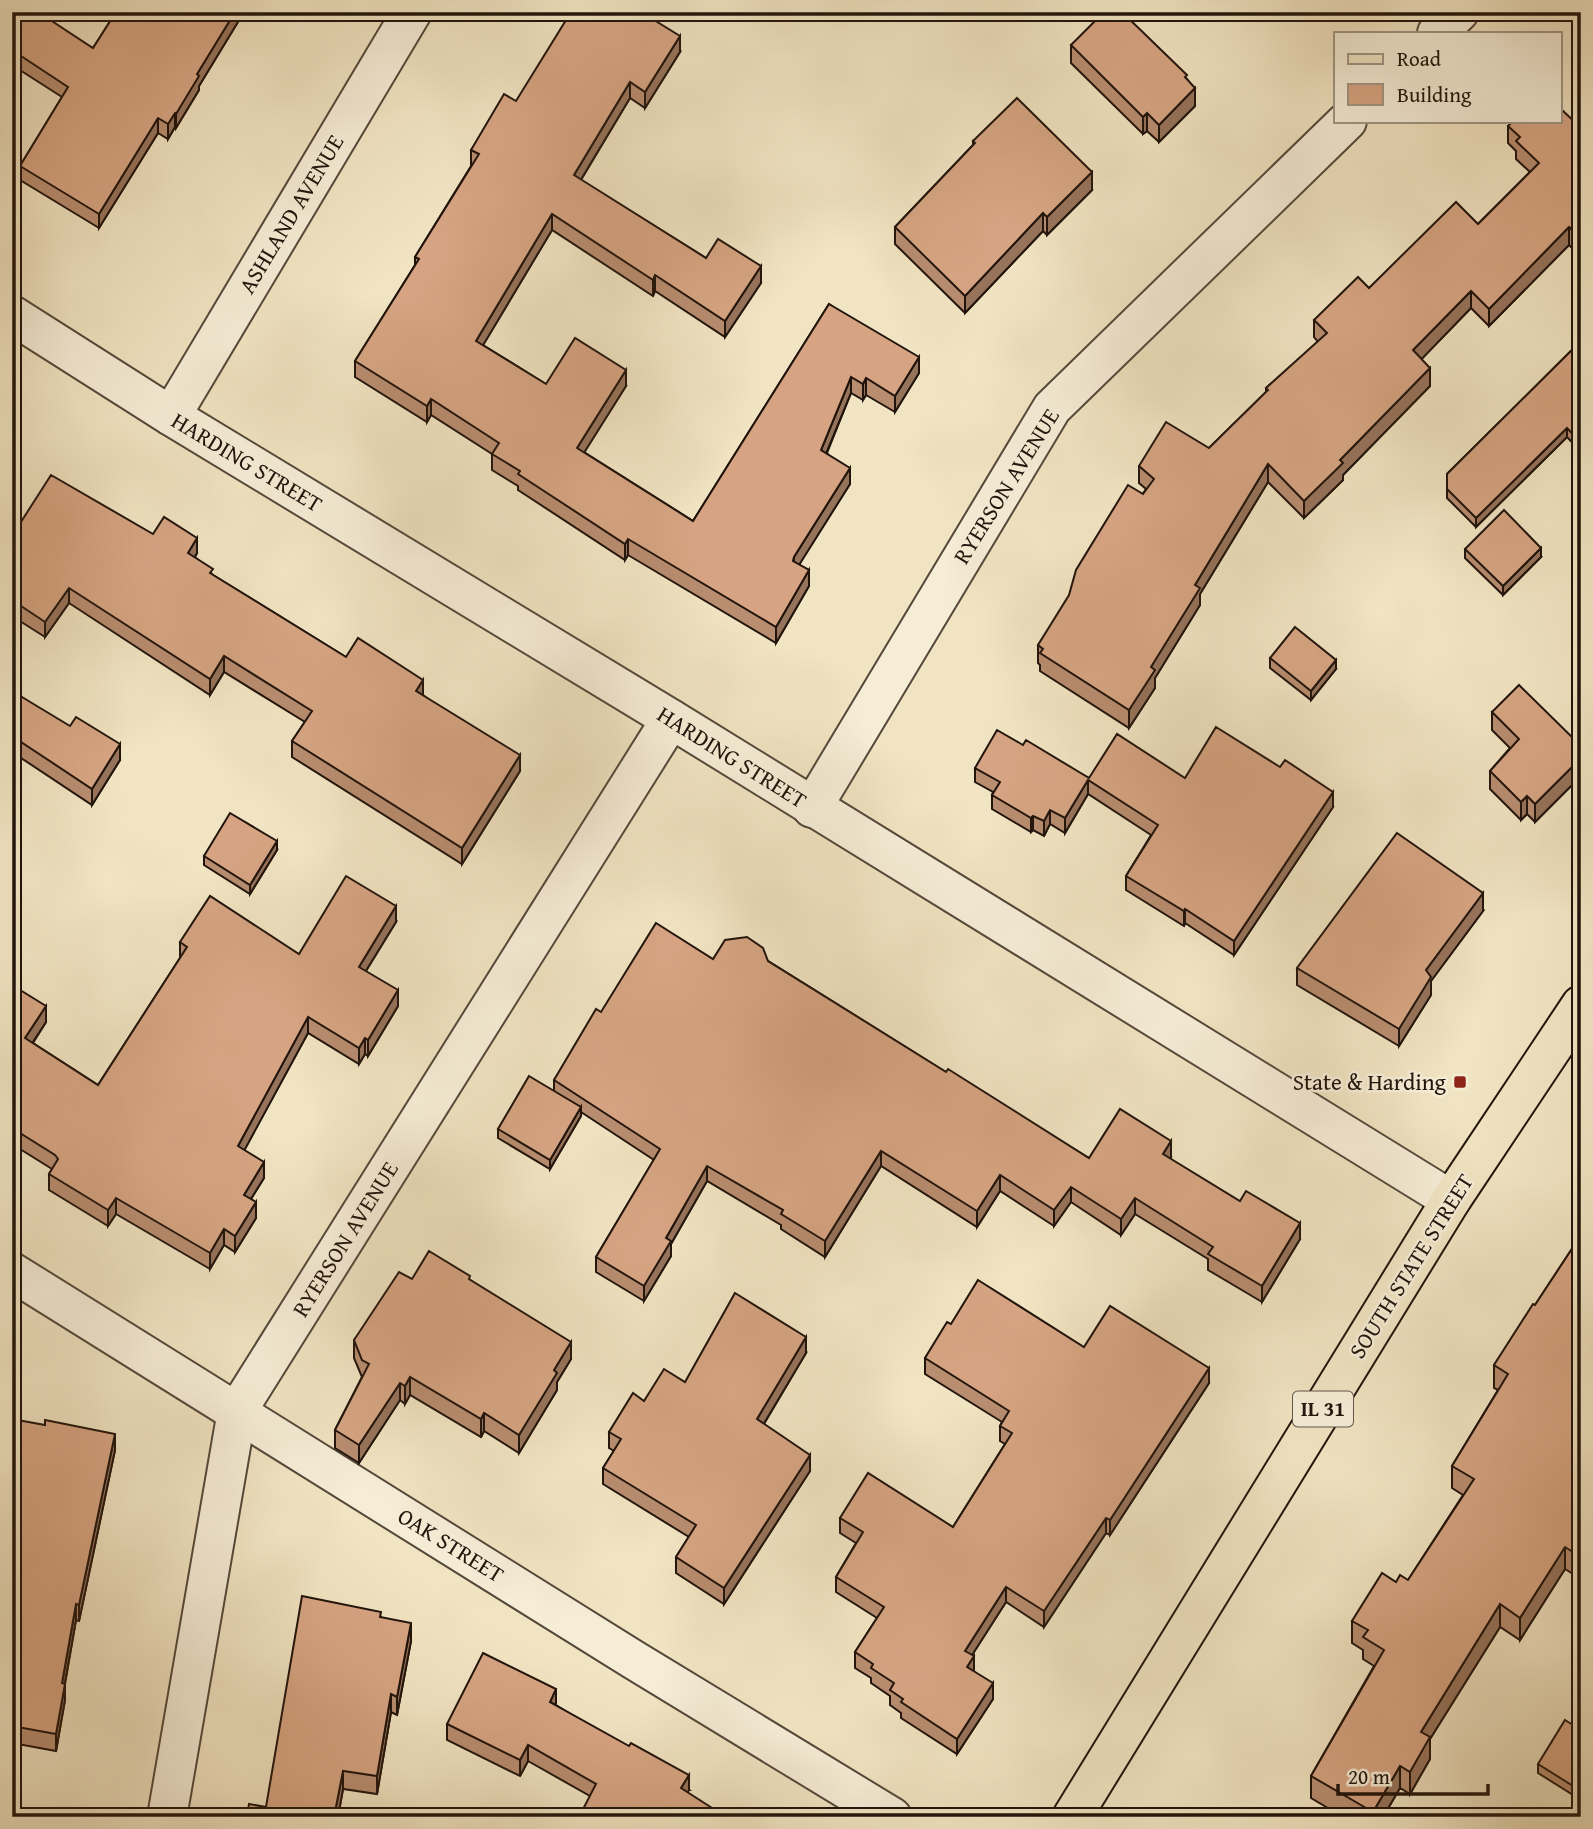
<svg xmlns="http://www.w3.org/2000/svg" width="1593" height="1829" font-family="'Gentium Book Plus',serif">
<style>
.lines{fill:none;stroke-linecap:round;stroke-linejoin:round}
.street-casing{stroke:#55483a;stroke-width:42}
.primary-casing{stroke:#21140c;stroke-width:42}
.street{stroke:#f6edd7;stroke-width:38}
.primary{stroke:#f1e4c2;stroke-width:38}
.wall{fill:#b88d70;stroke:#21140c;stroke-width:2}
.shaded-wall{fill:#96735b;stroke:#21140c;stroke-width:2}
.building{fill:#d6a482;stroke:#21140c;stroke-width:2}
.poi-dot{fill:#8f2418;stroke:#f6edd7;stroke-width:2.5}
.labels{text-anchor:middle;stroke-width:5;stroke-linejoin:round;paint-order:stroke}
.shield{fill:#f6edd7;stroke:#615549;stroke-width:2}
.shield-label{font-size:21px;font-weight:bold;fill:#21140c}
.street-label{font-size:23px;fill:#21140c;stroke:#f6edd7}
.poi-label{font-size:23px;fill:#21140c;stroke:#f6edd7;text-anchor:end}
</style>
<rect width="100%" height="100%" fill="#f1e4c2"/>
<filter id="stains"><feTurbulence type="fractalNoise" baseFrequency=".00286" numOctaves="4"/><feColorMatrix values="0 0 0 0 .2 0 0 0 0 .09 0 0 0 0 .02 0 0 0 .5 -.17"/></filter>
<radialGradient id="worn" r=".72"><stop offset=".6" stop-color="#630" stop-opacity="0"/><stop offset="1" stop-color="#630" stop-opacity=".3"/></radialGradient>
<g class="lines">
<g class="street-casing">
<g id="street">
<path d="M1437,33L1459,12"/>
<path d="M12,315L171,416L671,719L1451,1200"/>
<path d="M171,416L412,12"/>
<path d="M812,808L1052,408L1347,121"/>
<path d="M12,1272L634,1660L892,1817"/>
<path d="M167,1817L237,1411L671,719"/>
</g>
</g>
<g class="primary-casing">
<path id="primary" d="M1072,1817L1451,1200L1581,1005"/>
</g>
<use href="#street" class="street"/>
<use href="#primary" class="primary"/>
</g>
<g class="wall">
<path d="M12,12L93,48L116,12H244L199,86V90L176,128L175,127L168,139L158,133L99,228L20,180V166L62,97L12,65Z"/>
<path d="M1109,17L1187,79L1195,106L1159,142L1147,131L1143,134L1071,63V45Z"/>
<path d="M680,52L645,108L630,98L581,180L706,258L761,283L725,337L655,291L653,296L552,230L483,345L546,384L626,386L584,452L693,521L829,304L919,373L895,412L866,395L863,400L851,393L827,453L850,484L799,564L809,586L776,643L628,555L625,560L518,490V486L492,470V454L431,415L427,422L355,377V361L415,265V257L471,166V150L516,101Z"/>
<path d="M1508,126L1581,128V247L1576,252L1569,245L1489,326L1471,308L1421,359L1430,386L1343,475V480L1304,518L1268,482L1200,594V605L1155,678V688L1129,728L1040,671V665L1038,663V645L1146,489L1139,483V466L1209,448L1266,392V388L1318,342L1314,337V320L1478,224L1530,172L1516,159V151L1508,143Z"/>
<path d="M973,141L1092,190L1047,235L1043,231L965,313L895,244V227L973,145Z"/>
<path d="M1581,341V452L1567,437L1476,527L1447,498V474Z"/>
<path d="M153,534L197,553L195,557L213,575L346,657L423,695L520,771L462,864L292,757V741L305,722L224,672L210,695L69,603L45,637L12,616V536Z"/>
<path d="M1465,549L1541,557L1503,595L1465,558Z"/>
<path d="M1581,627V652L1577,648V631Z"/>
<path d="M1270,658L1336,669L1311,700L1270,668Z"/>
<path d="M12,691L120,760L92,805L12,752Z"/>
<path d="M1492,712L1578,749L1581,752V776L1535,822L1527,814L1521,820L1490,789V771L1510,748L1492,730Z"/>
<path d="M1023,745L1089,778H1185L1333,807L1234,955L1185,923L1184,926L1126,890V876L1151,835L1088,794L1065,833L1050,824L1044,836L1033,830L1031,832L992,809V795L993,792L975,782V768Z"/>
<path d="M277,850L250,894L204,865V856Z"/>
<path d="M1483,911L1431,981V995L1399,1046L1297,985V968Z"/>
<path d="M396,922L366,971L398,1006L368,1056L365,1054L359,1064L308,1033L244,1150L264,1178L251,1199L256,1218L235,1252L224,1245L210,1269L116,1214L108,1226L49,1190V1174L52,1169L12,1144V985L46,1022L33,1043L98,1085L180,958V942L299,954Z"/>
<path d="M713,959L768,961L946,1072L1089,1158L1171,1157L1170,1159L1300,1239L1262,1302L1208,1270V1259L1135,1214L1121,1235L1071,1202L1054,1226L1000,1191L977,1227L881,1166L825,1257L781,1229V1225L707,1181L671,1244V1256L644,1301L596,1272V1257L654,1160L581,1112V1116L550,1169L498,1138V1129L554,1092V1080L601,1012Z"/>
<path d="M1581,1235V1579L1565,1569L1520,1640L1500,1627L1430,1739V1759L1410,1794L1400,1788L1383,1817H1343L1311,1798V1776L1374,1666L1363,1659V1650L1352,1643V1621L1396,1582L1408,1580L1463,1495L1452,1488V1466L1498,1390L1494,1388V1365L1535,1305Z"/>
<path d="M412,1279L470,1280L571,1359L557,1382V1390L519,1453L484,1431L481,1437L410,1395L405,1404L400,1400L359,1463L335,1448V1430L362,1377L354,1358V1340Z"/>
<path d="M951,1324L1084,1347L1209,1383L1110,1535L1106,1533L1044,1627L1006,1602L972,1655L974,1671L993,1699L957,1754L901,1718V1713L890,1705V1696L871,1683V1678L855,1668V1652L877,1618L836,1592V1577L856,1543L840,1533V1518L953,1527L1005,1444L1000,1441V1426L1002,1422L925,1374V1358Z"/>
<path d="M806,1353L764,1424L810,1471L724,1604L676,1573V1557L689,1537L603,1484V1468L614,1451L609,1448V1432L644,1401L685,1382Z"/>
<path d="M12,1419L115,1450L79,1621L76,1620L65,1684V1700L56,1751L12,1743Z"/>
<path d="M381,1617L411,1641L397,1715L391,1712L377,1794L343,1789L338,1817H247L266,1807Z"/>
<path d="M556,1705L689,1790L590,1796L528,1761L520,1776L447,1740V1724Z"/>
<path d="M1581,1730V1800L1538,1773V1764Z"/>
</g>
<g class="shaded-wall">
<path d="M235,12H244L199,86V90L176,128V114L197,74Z"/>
<path d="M680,36V52L645,108V92Z"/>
<path d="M630,82V98L574,191V175Z"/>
<path d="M1195,88V106L1159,142V125Z"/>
<path d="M175,113V127L168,139V124Z"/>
<path d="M1147,113V131L1143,134V117Z"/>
<path d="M158,118V133L99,228V214Z"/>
<path d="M1092,172V190L1047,235V217Z"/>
<path d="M1043,213V231L965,313V296Z"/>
<path d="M552,214V230L476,357V341Z"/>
<path d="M1569,227V245L1489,326V309Z"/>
<path d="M1581,229V247L1576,252V234Z"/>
<path d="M761,266V283L725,337V321Z"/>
<path d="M655,275V291L653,296V280Z"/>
<path d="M1471,291V308L1413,368V350Z"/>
<path d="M919,357V373L895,412V396Z"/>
<path d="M1430,368V386L1343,475V480L1304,518V501L1340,460Z"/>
<path d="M626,370V386L577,464V448Z"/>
<path d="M851,377V393L821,466V450Z"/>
<path d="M866,378V395L863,400V384Z"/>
<path d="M431,399V415L427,422V406Z"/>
<path d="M1567,428V437L1476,527V518Z"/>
<path d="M1268,464V482L1200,594V605L1155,678V688L1129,728V710L1151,667L1195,585Z"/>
<path d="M850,468V484L794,573V557Z"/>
<path d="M197,538V553L188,568V553Z"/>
<path d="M628,539V555L625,560V544Z"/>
<path d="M1541,548V557L1503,595V586Z"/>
<path d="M809,570V586L776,643V627Z"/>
<path d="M69,588V603L45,637V622Z"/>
<path d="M224,656V672L210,695V679Z"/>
<path d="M1336,660V669L1311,700V691Z"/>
<path d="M423,680V695L416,691Z"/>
<path d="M120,744V760L92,805V789Z"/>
<path d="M520,755V771L462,864V848Z"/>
<path d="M1581,758V776L1535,822V804Z"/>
<path d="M1088,780V794L1065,833V818Z"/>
<path d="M1333,792V807L1234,955V941Z"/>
<path d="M1527,796V814L1521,820V802Z"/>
<path d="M1050,810V824L1044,836V821Z"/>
<path d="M1033,816V830L1031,832V818Z"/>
<path d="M277,841V850L250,894V885Z"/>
<path d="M19,878V887L12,897V888Z"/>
<path d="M1483,893V911L1431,981V995L1399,1046V1029L1426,970Z"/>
<path d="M396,906V922L359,982V967Z"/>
<path d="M1185,909V923L1184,926V911Z"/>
<path d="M398,990V1006L368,1056V1040Z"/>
<path d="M46,1006V1022L25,1054V1038Z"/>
<path d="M308,1017V1033L238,1162V1146Z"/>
<path d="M365,1038V1054L359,1064V1048Z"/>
<path d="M581,1107V1116L550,1169V1160Z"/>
<path d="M1171,1141V1157L1163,1170V1154Z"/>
<path d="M881,1151V1166L825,1257V1241Z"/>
<path d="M264,1162V1178L244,1210V1195Z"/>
<path d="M707,1166V1181L671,1244V1256L644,1301V1286L666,1238Z"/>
<path d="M1000,1175V1191L977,1227V1211Z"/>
<path d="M1071,1187V1202L1054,1226V1210Z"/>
<path d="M116,1198V1214L108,1226V1210Z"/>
<path d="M1135,1198V1214L1121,1235V1219Z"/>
<path d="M256,1202V1218L235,1252V1236Z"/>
<path d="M1300,1223V1239L1262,1302V1286Z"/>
<path d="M224,1229V1245L210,1269V1253Z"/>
<path d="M806,1337V1353L757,1435V1419Z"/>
<path d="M571,1342V1359L557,1382V1390L519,1453V1435L554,1370Z"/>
<path d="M1209,1368V1383L1110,1535V1520Z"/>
<path d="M410,1377V1395L405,1404V1386Z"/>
<path d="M400,1383V1400L359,1463V1445Z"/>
<path d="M484,1413V1431L481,1437V1419Z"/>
<path d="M115,1434V1450L79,1621V1605Z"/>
<path d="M810,1455V1471L724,1604V1588Z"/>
<path d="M1106,1518V1533L1044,1627V1611Z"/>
<path d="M1565,1547V1569L1520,1640V1618Z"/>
<path d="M1006,1587V1602L965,1666V1651Z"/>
<path d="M76,1604V1620L62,1699V1683Z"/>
<path d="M1500,1604V1627L1430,1739V1759L1410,1794V1772L1421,1732Z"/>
<path d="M411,1623V1641L397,1715V1697Z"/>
<path d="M974,1656V1672L967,1667Z"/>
<path d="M993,1683V1699L957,1754V1739Z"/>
<path d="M65,1684V1700L56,1751V1734Z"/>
<path d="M556,1689V1705L550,1702Z"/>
<path d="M391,1694V1712L377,1794V1776Z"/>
<path d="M528,1745V1761L520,1776V1760Z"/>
<path d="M1400,1766V1788L1383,1817H1373V1812Z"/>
<path d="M343,1771V1789L338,1817H334Z"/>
<path d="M689,1775V1790L681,1804V1788Z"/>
</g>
<g class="building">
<path d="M12,12H38L93,48L116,12H235L197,74L199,76L176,114L175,113L168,124L158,118L99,214L20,166L68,87L12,50Z"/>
<path d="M571,12H605L607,13L608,12H641L680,36L645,92L630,82L574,175L706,258L718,239L761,266L725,321L655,275L653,280L552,214L476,341L546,384L575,338L626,370L577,448L693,521L829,304L919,357L895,396L866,378L863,384L851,377L821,450L850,468L794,557L793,561L809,570L776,627L628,539L625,544L518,474L520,471L492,454L499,443L431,399L427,406L355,361L419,259L415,257L479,154L471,150L504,94L516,101Z"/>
<path d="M1104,12L1109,17L1113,12H1122L1187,75L1185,77L1195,88L1159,125L1147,113L1143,117L1071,45Z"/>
<path d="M1017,98L1092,172L1047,217L1043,213L965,296L895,227L975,143L973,141Z"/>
<path d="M1560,108L1581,128V229L1576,234L1569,227L1489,309L1471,291L1413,350L1430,368L1340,460L1343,463L1304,501L1268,464L1195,585L1200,588L1151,667L1155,670L1129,710L1040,653L1043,649L1038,645L1069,595L1076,570L1128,485L1143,494L1154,479L1139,466L1166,422L1209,448L1268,390L1266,388L1327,333L1314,320L1358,277L1369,288L1456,202L1478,224L1539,163L1516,141L1520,137L1508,126L1513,121H1560Z"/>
<path d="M1581,341V443L1567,428L1476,518L1447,489V474Z"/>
<path d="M51,475L153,534L164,517L197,538L188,553L213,569L210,573L346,657L358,638L423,680L416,691L520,755L462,848L292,741L312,711L224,656L210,679L69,588L45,622L12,600V536Z"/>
<path d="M1504,510L1541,548L1503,586L1465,549Z"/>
<path d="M1295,627L1336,660L1311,691L1270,658Z"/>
<path d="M1519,685L1578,743L1574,745L1581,752V758L1535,804L1527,796L1521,802L1490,771L1519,739L1492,712Z"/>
<path d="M12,691L70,726L76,717L120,744L92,789L12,736Z"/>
<path d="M1216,727L1280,767L1285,760L1333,792L1234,941L1185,909L1184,911L1126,876L1158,825L1088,780L1065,818L1050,810L1044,821L1033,816L1031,818L992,795L1000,782L975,768L997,730L1023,745L1026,740L1089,778L1117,734L1185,778Z"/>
<path d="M230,813L277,841L250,885L204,856Z"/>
<path d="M1397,833L1483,893L1426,970L1431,977L1399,1029L1297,968Z"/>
<path d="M12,874L19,878L12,888Z"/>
<path d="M346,876L396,906L359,967L398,990L368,1040L365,1038L359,1048L308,1017L238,1146L264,1162L244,1195L256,1202L235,1236L224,1229L210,1253L116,1198L108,1210L49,1174L58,1159L55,1155L12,1128V985L46,1006L25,1038L98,1085L187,947L180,942L210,896L299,954Z"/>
<path d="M656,923L713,959L725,940L747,937L763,948L768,961L946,1072L948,1069L1089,1158L1120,1109L1171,1141L1163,1154L1240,1201L1246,1191L1300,1223L1262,1286L1208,1254L1213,1247L1135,1198L1121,1219L1071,1187L1054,1210L1000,1175L977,1211L881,1151L825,1241L781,1214L783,1210L707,1166L666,1238L671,1241L644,1286L596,1257L660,1149L554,1080L596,1009L601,1012Z"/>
<path d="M529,1076L581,1107L550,1160L498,1129Z"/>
<path d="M1581,1235V1557L1565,1547L1520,1618L1500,1604L1421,1732L1430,1737L1410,1772L1400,1766L1373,1812L1311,1776L1384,1650L1363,1637L1368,1630L1352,1621L1382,1573L1396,1582L1400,1575L1408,1580L1474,1479L1452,1466L1508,1374L1494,1365L1533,1304L1535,1305Z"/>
<path d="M429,1251L470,1276L469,1279L571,1342L554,1370L557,1373L519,1435L484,1413L481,1419L410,1377L405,1386L400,1383L359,1445L335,1430L369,1364L362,1360L354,1340L399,1272L412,1279Z"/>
<path d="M978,1280L1084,1347L1110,1306L1209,1368L1110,1520L1106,1518L1044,1611L1006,1587L965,1651L974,1656L967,1667L993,1683L957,1739L901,1702L903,1699L890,1690L894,1683L871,1668L873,1664L855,1652L884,1607L836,1577L863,1532L840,1518L868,1473L953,1527L1012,1433L1000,1426L1009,1411L925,1358L947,1322L951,1324Z"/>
<path d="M735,1293L806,1337L757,1419L810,1455L724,1588L676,1557L696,1525L603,1468L621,1439L609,1432L633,1393L644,1401L664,1369L685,1382Z"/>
<path d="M12,1419L45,1425V1420L115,1434L79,1605L76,1604L62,1683L65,1684L56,1734L12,1726Z"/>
<path d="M302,1596L381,1612L380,1617L411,1623L397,1697L391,1694L377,1776L343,1771L334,1817H247L249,1804L266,1807Z"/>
<path d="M483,1653L556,1689L550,1702L629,1746L631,1743L689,1775L681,1788L726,1817H579L596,1784L528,1745L520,1760L447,1724Z"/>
<path d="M1565,1720L1581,1730V1791L1538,1764Z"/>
</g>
<rect class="poi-dot" x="1453" y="1075" width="14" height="14" rx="3.5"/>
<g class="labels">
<rect class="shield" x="1293" y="1391.5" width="60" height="35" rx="5"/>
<g class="shield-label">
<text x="1323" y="1416">IL 31</text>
</g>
<g class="street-label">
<text transform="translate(291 214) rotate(-59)" y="8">ASHLAND AVENUE</text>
<text transform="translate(247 462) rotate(31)" y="8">HARDING STREET</text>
<text transform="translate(1006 486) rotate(-58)" y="8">RYERSON AVENUE</text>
<text transform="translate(732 757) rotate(32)" y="8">HARDING STREET</text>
<text transform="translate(345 1239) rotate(-58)" y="8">RYERSON AVENUE</text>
<text transform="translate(1411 1266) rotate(-58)" y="8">SOUTH STATE STREET</text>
<text transform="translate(451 1545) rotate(32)" y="8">OAK STREET</text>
</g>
<g class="poi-label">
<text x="1446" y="1090">State &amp; Harding</text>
</g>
</g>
<rect width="1593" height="1829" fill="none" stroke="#f1e4c2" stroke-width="42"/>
<rect x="14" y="14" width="1565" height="1801" fill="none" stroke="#21140c" stroke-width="3.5"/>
<rect x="21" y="21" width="1551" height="1787" fill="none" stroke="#21140c" stroke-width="2"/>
<rect x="1334" y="32" width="228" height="91" fill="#f6edd7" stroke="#a19686" stroke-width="2"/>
<rect x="1348" y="54" width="35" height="10" fill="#f1e4c2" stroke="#a19686" stroke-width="2"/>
<text x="1397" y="66" font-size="21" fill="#21140c">Road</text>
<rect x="1348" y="84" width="35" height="21" fill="#d6a482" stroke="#a19686" stroke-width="2"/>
<text x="1397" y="102" font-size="21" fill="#21140c">Building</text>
<path d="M1338 1784v10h150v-10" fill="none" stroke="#21140c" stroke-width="3.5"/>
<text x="1348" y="1784" font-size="21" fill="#21140c" stroke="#f6edd7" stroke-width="5" paint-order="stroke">20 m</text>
<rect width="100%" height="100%" filter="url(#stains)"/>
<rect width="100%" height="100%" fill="url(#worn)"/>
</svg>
